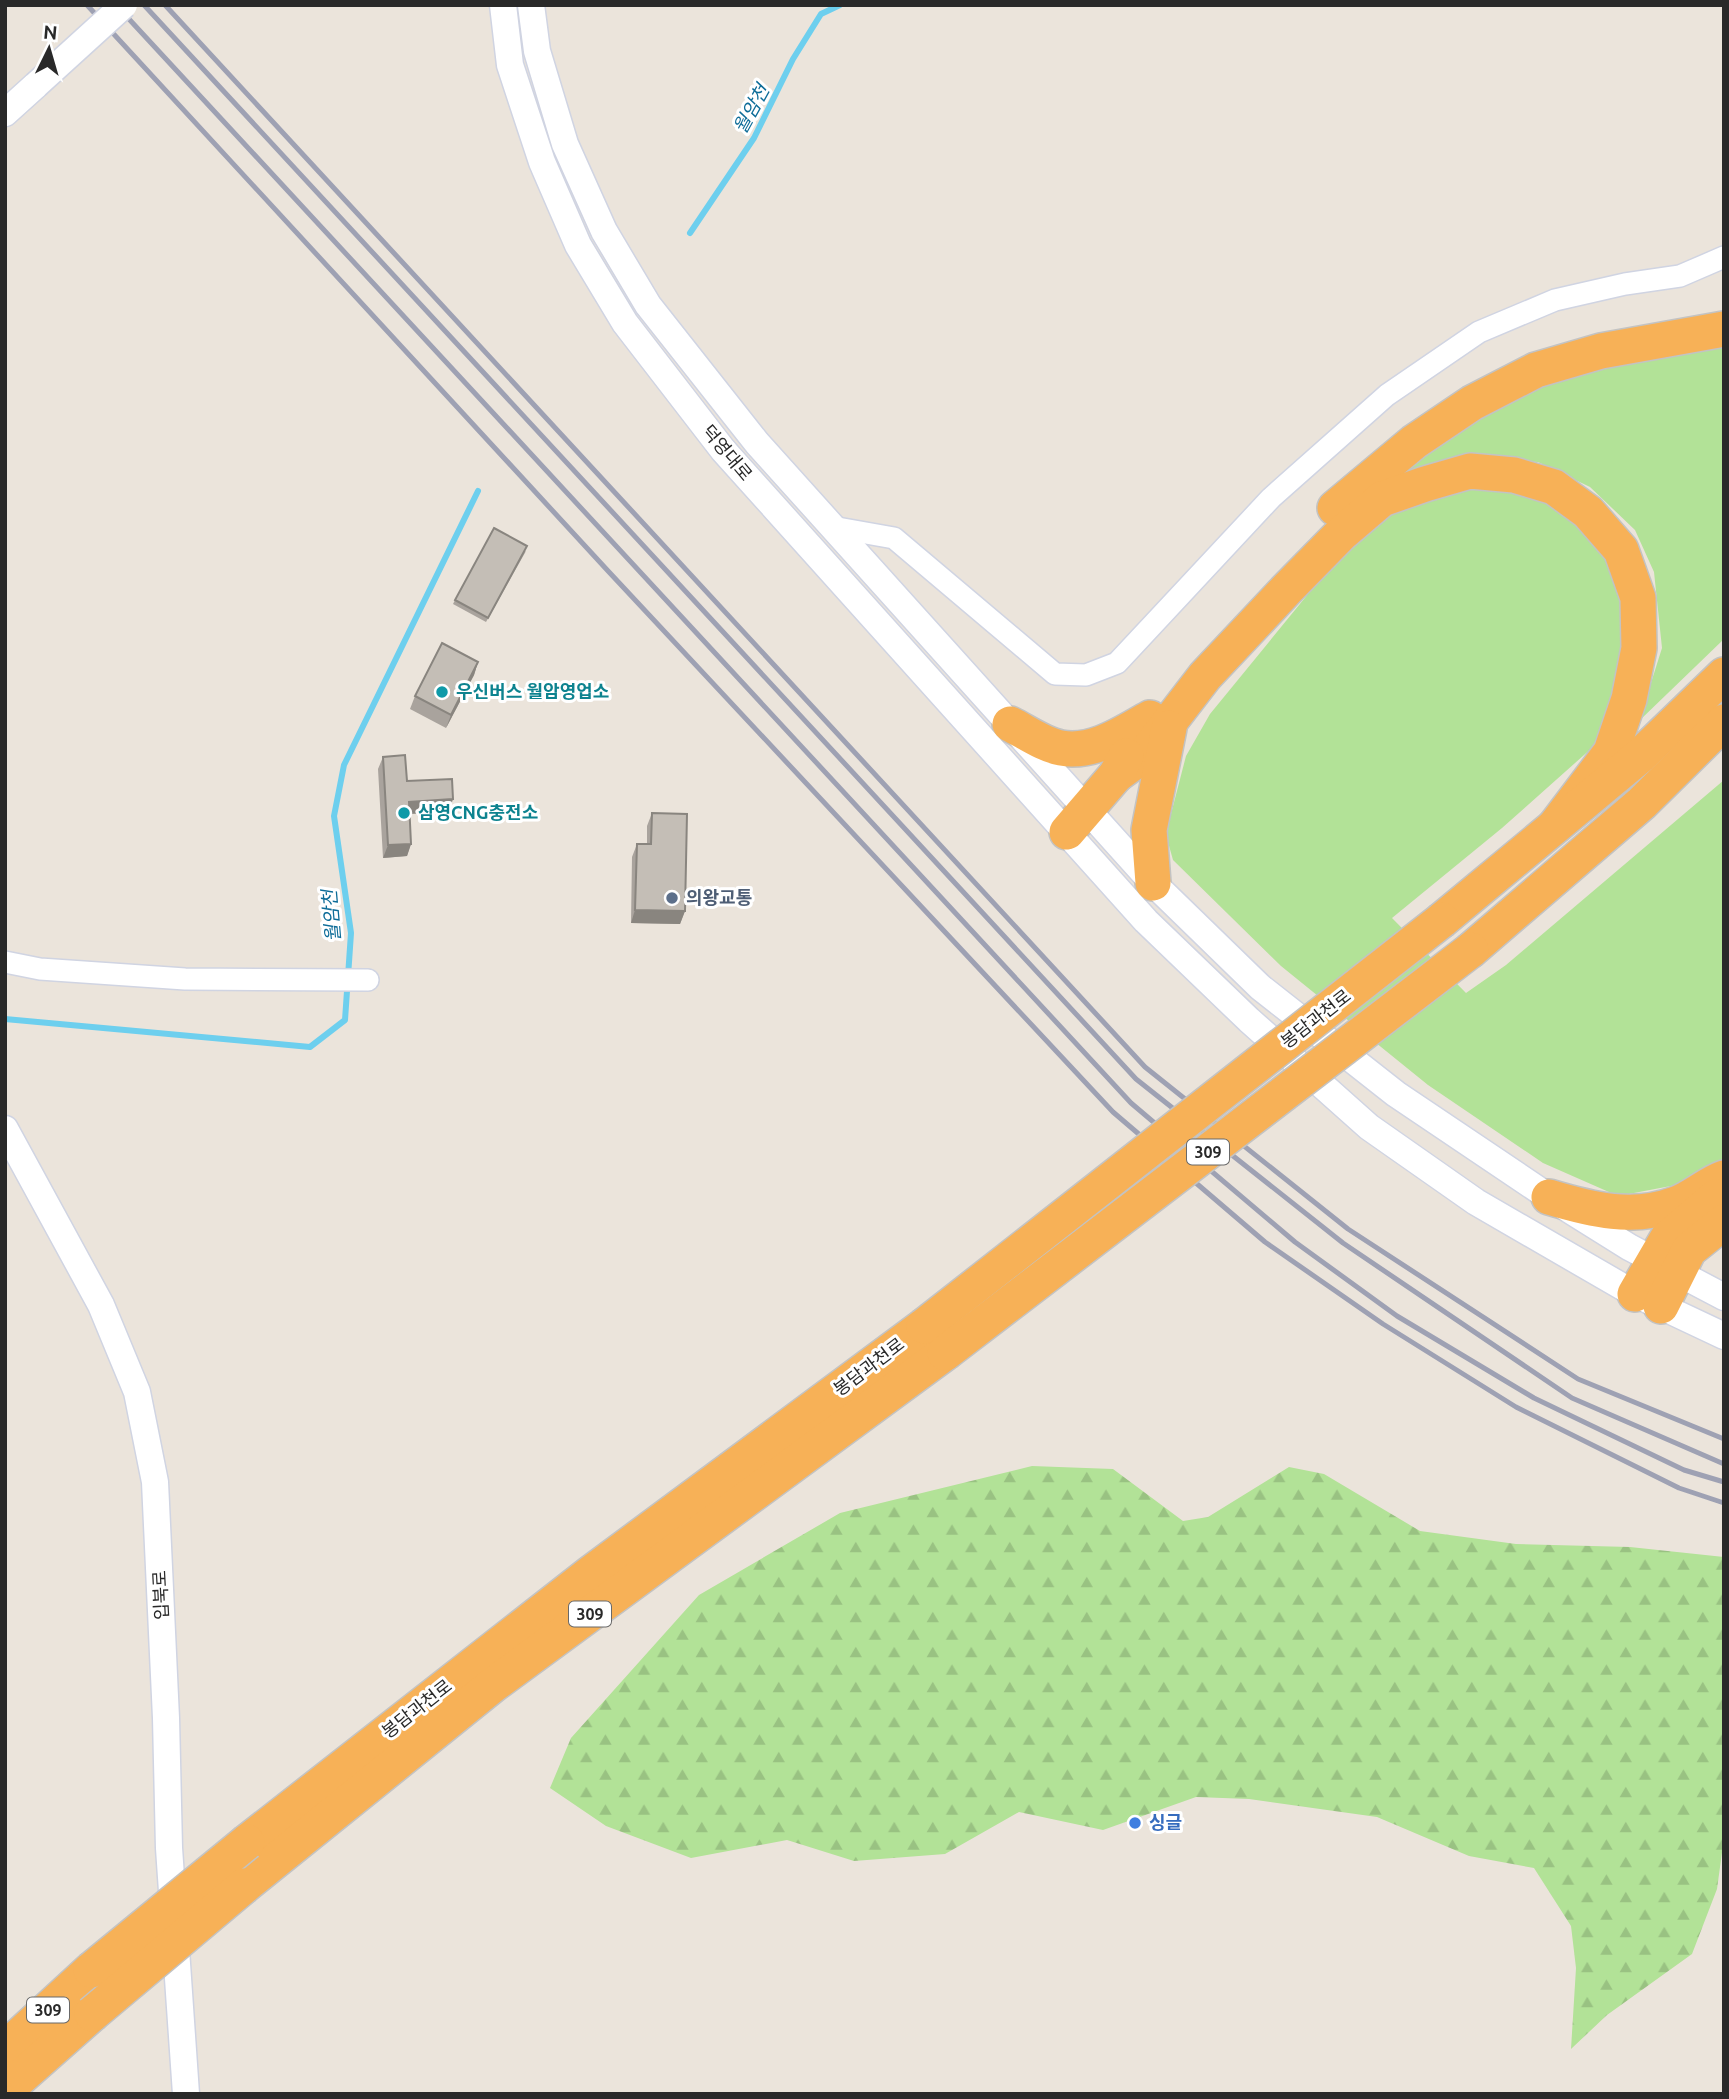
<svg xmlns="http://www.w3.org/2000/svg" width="1729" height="2099" font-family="Ubuntu,'Noto Sans KR',sans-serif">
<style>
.grass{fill:#b2e297}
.forest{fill:url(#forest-firs)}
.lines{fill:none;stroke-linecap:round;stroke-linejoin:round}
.stream{stroke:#6dcfee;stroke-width:6}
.minor-casing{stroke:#d0d4e2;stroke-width:24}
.tertiary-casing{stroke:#d0d4e2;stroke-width:29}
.trunk-casing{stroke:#c3c3c3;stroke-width:38}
.minor{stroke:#fff;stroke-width:21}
.tertiary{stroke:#fff;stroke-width:26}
.trunk{stroke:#f7b157;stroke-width:35}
.rail{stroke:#9ea1b3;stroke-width:5}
.tertiary-bridge-casing{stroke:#d0d4e2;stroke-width:29;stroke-linecap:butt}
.trunk-bridge-casing{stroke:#c3c3c3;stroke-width:38;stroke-linecap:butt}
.tertiary-bridge{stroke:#fff;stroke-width:26}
.trunk-bridge{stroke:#f7b157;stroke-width:35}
.wall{fill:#a9a39d}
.shaded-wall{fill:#89857f}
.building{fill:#c4beb6;stroke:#89857f;stroke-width:2}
.culture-dot{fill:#0f9aa8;stroke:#fff;stroke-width:2.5}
.service-dot{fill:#5c6f8a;stroke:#fff;stroke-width:2.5}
.shop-dot{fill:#3f7fe0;stroke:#fff;stroke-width:2.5}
.labels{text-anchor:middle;stroke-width:6;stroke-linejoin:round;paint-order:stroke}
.shield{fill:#fff;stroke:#696969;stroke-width:2}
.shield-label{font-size:16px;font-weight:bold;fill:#292929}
.street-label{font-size:18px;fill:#292929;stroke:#fff}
.culture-label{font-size:18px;font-weight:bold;fill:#0d838f;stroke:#fff;text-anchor:start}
.service-label{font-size:18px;font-weight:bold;fill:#4e5e75;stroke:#fff;text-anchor:start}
.shop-label{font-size:18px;font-weight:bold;fill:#366cbe;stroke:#fff;text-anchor:start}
.water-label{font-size:19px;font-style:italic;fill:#0d6c98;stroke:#fff}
</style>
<defs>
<pattern id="forest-firs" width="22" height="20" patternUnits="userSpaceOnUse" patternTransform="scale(1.75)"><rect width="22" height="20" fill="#b2e297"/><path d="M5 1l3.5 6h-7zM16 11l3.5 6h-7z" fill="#99c282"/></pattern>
</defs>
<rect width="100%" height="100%" fill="#ebe4db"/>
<g class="grass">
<path d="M1724,342V639L1639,721L1662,648L1654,572L1635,530L1590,487L1538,462L1484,459L1370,493L1466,420L1564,375Z"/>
<path d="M1493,487L1557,503L1604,539L1631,620L1623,702L1593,747L1502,828L1392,918L1466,993L1506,965L1724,780V1159L1676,1185L1618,1196L1543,1163L1428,1085L1281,966L1173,860L1166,835L1171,814L1186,756L1210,714L1358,533L1391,514L1448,492Z"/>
</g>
<path class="forest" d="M1032,1466L1113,1469L1183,1521L1208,1517L1289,1467L1324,1474L1420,1531L1516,1544L1630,1547L1724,1557V1838L1717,1889L1692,1954L1607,2015L1571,2049L1576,1968L1571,1926L1534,1868L1469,1856L1377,1817L1249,1799L1196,1797L1103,1830L1019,1812L945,1854L854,1861L787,1840L691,1858L606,1826L550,1788L571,1738L699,1595L840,1513Z"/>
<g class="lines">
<g class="stream">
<path d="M690,233L754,138L793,59L821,14L840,5"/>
<path d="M5,1019L310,1047L345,1020L351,933L334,816L344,765L478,491"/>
</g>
<g class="minor-casing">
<g id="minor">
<path d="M832,527L894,538L1055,674L1086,675L1117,663L1271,498L1387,395L1479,332L1555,300L1625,284L1680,276L1724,257"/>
<path d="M5,962L40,969L185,979L368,980"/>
</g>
</g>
<g class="tertiary-casing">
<g id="tertiary">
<path d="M503,5L510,65L542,162L578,245L625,323L723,450L1146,921L1249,1020L1369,1127L1476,1202L1635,1294L1724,1336"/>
<path d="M531,5L537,51L565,144L604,231L648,305L757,443L1153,883L1260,987L1396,1094L1549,1197L1629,1247L1724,1297"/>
<path d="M5,113L36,85"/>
<path d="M5,1129L101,1305L137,1392L155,1482L166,1718L169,1848L186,2094"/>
</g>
</g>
<g class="trunk-casing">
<g id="trunk">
<path d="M1335,508L1414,442L1472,403L1536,370L1601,351L1724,329"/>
<path d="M1010,724C1026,732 1044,745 1061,748C1093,754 1123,733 1150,718"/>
<path d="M1116,775L1145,754L1205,676L1286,590L1341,534L1382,499L1425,484L1470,471L1514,475L1554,487L1588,512L1621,550L1638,598L1639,648L1629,699L1611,752L1555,826"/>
<path d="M1067,832L1116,775L1126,756"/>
<path d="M1153,883L1149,830L1169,728"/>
<path d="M1442,920L1641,755L1724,675"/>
<path d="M1471,950L1642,803L1724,722"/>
<path d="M1549,1197C1592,1210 1633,1220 1676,1204C1693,1198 1707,1184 1724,1178"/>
<path d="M1635,1294L1667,1239L1716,1197"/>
<path d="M1661,1306L1689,1250L1724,1222"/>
<path d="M247,1842L591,1573L924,1326"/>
<path d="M244,1886L493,1685L945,1353"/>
<path d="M5,2049L91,1970"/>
<path d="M5,2091L92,2014"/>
</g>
</g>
<use href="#minor" class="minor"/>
<use href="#tertiary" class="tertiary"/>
<use href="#trunk" class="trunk"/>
<g class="rail">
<path d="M87,5L609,572L1113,1112L1265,1242L1383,1324L1516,1407L1679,1488L1724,1503"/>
<path d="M116,5L1131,1103L1295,1242L1397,1316L1534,1398L1684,1470L1724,1482"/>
<path d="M144,5L1136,1079L1343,1243L1572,1398L1724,1464"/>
<path d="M165,5L1145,1067L1348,1229L1578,1379L1724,1439"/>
</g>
<g class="tertiary-bridge-casing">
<path id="tertiary-bridge" d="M36,85L124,5"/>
</g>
<g class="trunk-bridge-casing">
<g id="trunk-bridge">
<path d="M924,1326L1442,920"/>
<path d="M945,1353L1471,950"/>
<path d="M91,1970L247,1842"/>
<path d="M92,2014L244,1886"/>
</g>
</g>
<use href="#tertiary-bridge" class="tertiary-bridge"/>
<use href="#trunk-bridge" class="trunk-bridge"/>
</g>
<g class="wall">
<path d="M526,551L486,622L453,604L455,600Z"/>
<path d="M478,662L474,675L446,728L410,709L415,696Z"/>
<path d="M383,757L407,781L449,812L409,814L411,844L407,856L383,858L378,769Z"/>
<path d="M652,813L685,911L680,924L631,923L632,857L637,844H647V826Z"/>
</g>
<g class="shaded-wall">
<path d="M478,662L474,675L446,728L451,715Z"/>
<path d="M453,799L449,812L404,814L409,802Z"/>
<path d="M411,844L407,856L383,858L388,845Z"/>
<path d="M635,910L685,911L680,924L631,923Z"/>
</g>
<g class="building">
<path d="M494,528L527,546L488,618L455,600Z"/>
<path d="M442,643L478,662L451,715L415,696Z"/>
<path d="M405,755L407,781L452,779L453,799L409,802L411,844L388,845L383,757Z"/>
<path d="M652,813L687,814L685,911L635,910L637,844H651Z"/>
</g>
<g class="culture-dot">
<circle cx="442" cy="692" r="7"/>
<circle cx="404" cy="813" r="7"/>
</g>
<circle class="service-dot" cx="672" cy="898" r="7"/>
<circle class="shop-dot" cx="1135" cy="1823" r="7"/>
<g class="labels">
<g class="shield">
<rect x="1187" y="1139.5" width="42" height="25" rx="5"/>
<rect x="569" y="1601.5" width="42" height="25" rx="5"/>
<rect x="27" y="1997.5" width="42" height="25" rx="5"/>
</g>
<g class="shield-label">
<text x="1208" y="1158">309</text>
<text x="590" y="1620">309</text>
<text x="48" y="2016">309</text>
</g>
<g class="street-label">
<text transform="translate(727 453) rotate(50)" y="6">덕영대로</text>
<text transform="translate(1316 1019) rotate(-38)" y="6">봉담과천로</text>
<text transform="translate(869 1367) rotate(-37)" y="6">봉담과천로</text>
<text transform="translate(161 1595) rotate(-93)" y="6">입북로</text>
<text transform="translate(417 1709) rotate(-38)" y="6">봉담과천로</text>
</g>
<g class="culture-label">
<text x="456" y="698">우신버스 월암영업소</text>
<text x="418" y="819">삼영CNG충전소</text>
</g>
<g class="service-label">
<text x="686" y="904">의왕교통</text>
</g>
<g class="shop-label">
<text x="1149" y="1829">싱글</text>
</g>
<g class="water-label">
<text transform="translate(751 109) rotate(-61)" y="7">월암천</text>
<text transform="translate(331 916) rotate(-95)" y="7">월암천</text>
</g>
</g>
<rect width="1729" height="2099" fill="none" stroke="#292929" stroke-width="14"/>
<g transform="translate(49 49) rotate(5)" stroke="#ffffff" stroke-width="5" paint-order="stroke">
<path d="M0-5L12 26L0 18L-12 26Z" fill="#292929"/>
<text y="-10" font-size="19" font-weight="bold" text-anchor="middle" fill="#292929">N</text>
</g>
</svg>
